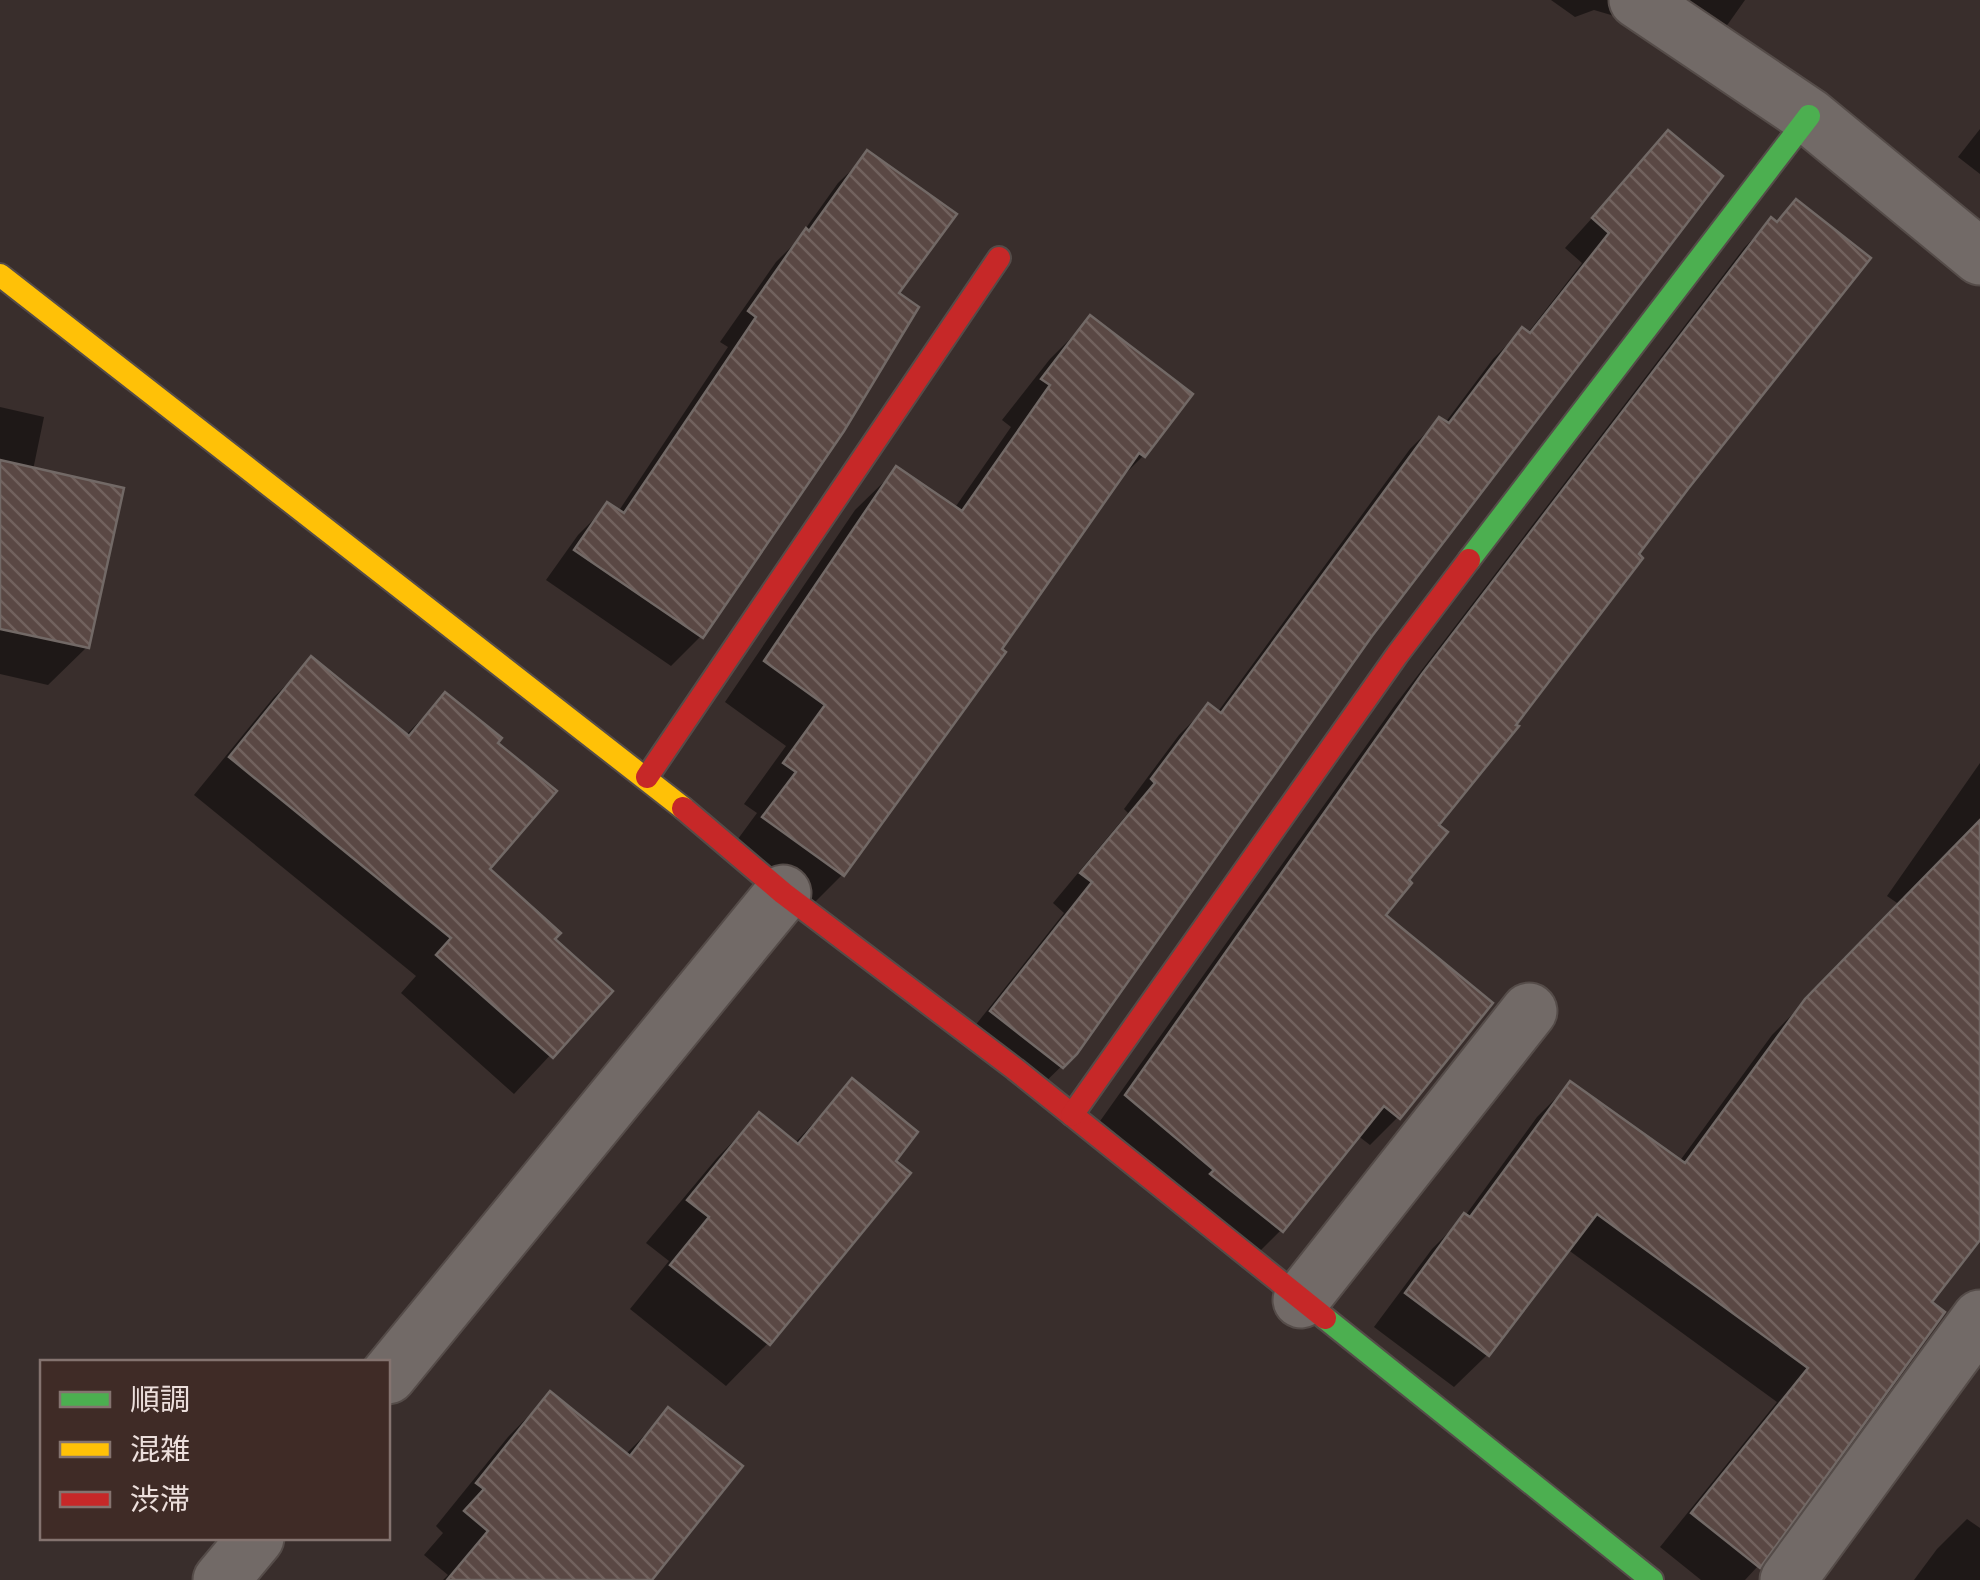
<svg xmlns="http://www.w3.org/2000/svg" width="1980" height="1580" font-family="Georgia,'Noto Sans JP',serif">
	<style>
		.shadow { fill: #0007 }
		.building { fill: url(#building-back-hatch); stroke: #726966; stroke-width: 2.5 }
		.lines { fill: none; stroke-linecap: round; stroke-linejoin: round }
		.street-casing { stroke: #554c49; stroke-width: 59 }
		.fast-casing { stroke: #554c49; stroke-width: 26 }
		.slow-casing { stroke: #554c49; stroke-width: 26 }
		.jam-casing { stroke: #554c49; stroke-width: 26 }
		.street { stroke: #726a67; stroke-width: 55 }
		.fast { stroke: #4caf50; stroke-width: 22 }
		.slow { stroke: #ffc107; stroke-width: 22 }
		.jam { stroke: #c62828; stroke-width: 22 }
	</style>
	<defs>
		<pattern id="building-back-hatch" width="6" height="6" patternUnits="userSpaceOnUse" patternTransform="scale(2.5)"><rect width="6" height="6" fill="#5a4844"/><path d="M-1 5l2 2M0 0l6 6M5-1l2 2" fill="none" stroke="#72625e"/></pattern>
	</defs>
	<rect width="100%" height="100%" fill="#392e2c"/>
	<!-- shadow -->
	<g class="shadow">
		<path d="M 1551,0 L 1745,0 L 1728,24 L 1686,66 L 1611,15 L 1594,10 L 1575,17 Z"/>
		<path d="M 1980,129 L 1980,174 L 1958,157 Z"/>
		<path d="M 1669,133 L 1370,635 L 1075,1053 L 1032,1095 L 963,1041 L 1064,913 L 1053,903 L 1128,813 L 1124,809 L 1179,735 L 1208,706 L 1217,713 L 1410,449 L 1439,420 L 1445,423 L 1493,359 L 1522,330 L 1527,334 L 1582,263 L 1565,248 Z"/>
		<path d="M 868,154 L 895,294 L 701,636 L 671,666 L 546,580 L 578,535 L 608,505 L 618,512 L 728,347 L 720,342 L 776,262 L 796,242 L 838,183 Z"/>
		<path d="M 1796,202 L 1686,488 L 1436,825 L 1383,916 L 1490,1003 L 1398,1117 L 1370,1145 L 1357,1135 L 1281,1230 L 1253,1258 L 1098,1124 L 1395,705 L 1744,248 L 1771,220 L 1775,223 Z"/>
		<path d="M 1090,319 L 1143,456 L 1115,484 L 998,650 L 1003,653 L 842,875 L 802,915 L 724,858 L 757,813 L 744,804 L 786,746 L 725,702 L 855,510 L 896,470 L 954,509 L 1011,427 L 1002,420 L 1050,359 Z"/>
		<path d="M 0,407 L 44,417 L 33,470 L 87,647 L 48,685 L 0,674 Z"/>
		<path d="M 311,660 L 405,736 L 445,695 L 487,870 L 551,940 L 609,992 L 514,1094 L 401,993 L 416,976 L 194,795 L 274,697 Z"/>
		<path d="M 1980,763 L 1980,1236 L 1928,1302 L 1758,1566 L 1745,1580 L 1701,1580 L 1660,1547 L 1777,1402 L 1567,1249 L 1487,1355 L 1454,1387 L 1374,1327 L 1432,1249 L 1465,1216 L 1537,1117 L 1570,1084 L 1679,1162 L 1772,1035 L 1900,905 L 1887,896 Z"/>
		<path d="M 852,1082 L 768,1343 L 726,1386 L 630,1309 L 669,1261 L 646,1243 L 717,1158 L 759,1115 L 794,1144 Z"/>
		<path d="M 550,1394 L 625,1455 L 669,1411 L 648,1580 L 443,1580 L 448,1575 L 424,1555 L 443,1533 L 436,1526 L 508,1437 Z"/>
		<path d="M 1967,1519 L 1980,1528 L 1980,1580 L 1914,1580 L 1937,1549 Z"/>
	</g>
	<!-- building -->
	<g class="building">
		<path d="M 1668,130 L 1723,176 L 1372,636 L 1077,1054 L 1063,1068 L 990,1011 L 1092,882 L 1080,873 L 1155,783 L 1151,779 L 1208,703 L 1221,713 L 1439,417 L 1449,423 L 1522,327 L 1530,333 L 1609,233 L 1592,218 Z"/>
		<path d="M 867,150 L 957,214 L 899,293 L 919,307 L 844,431 L 703,638 L 574,550 L 607,502 L 624,513 L 756,317 L 748,311 L 806,228 L 809,231 Z"/>
		<path d="M 1796,199 L 1871,258 L 1688,489 L 1639,554 L 1643,558 L 1516,725 L 1519,726 L 1439,825 L 1448,832 L 1409,880 L 1412,883 L 1386,915 L 1493,1003 L 1400,1119 L 1384,1106 L 1283,1232 L 1210,1174 L 1214,1170 L 1125,1095 L 1422,674 L 1771,217 L 1777,222 Z"/>
		<path d="M 1090,315 L 1193,394 L 1145,457 L 1139,453 L 1002,649 L 1006,652 L 844,876 L 762,817 L 796,772 L 783,763 L 825,705 L 764,661 L 896,466 L 962,511 L 1050,385 L 1041,379 Z"/>
		<path d="M 0,460 L 124,488 L 89,648 L 0,629 Z"/>
		<path d="M 311,656 L 409,736 L 445,692 L 502,738 L 498,743 L 557,791 L 490,869 L 561,933 L 555,939 L 613,991 L 553,1058 L 436,955 L 451,938 L 229,757 Z"/>
		<path d="M 1980,820 L 1980,1240 L 1932,1302 L 1945,1312 L 1760,1568 L 1691,1513 L 1808,1368 L 1597,1214 L 1489,1356 L 1405,1293 L 1464,1213 L 1470,1217 L 1570,1081 L 1685,1163 L 1805,999 Z"/>
		<path d="M 852,1078 L 918,1132 L 896,1161 L 911,1173 L 770,1345 L 670,1265 L 709,1217 L 687,1200 L 759,1112 L 798,1144 Z"/>
		<path d="M 550,1391 L 630,1456 L 668,1407 L 743,1466 L 652,1580 L 447,1580 L 488,1531 L 464,1511 L 484,1489 L 476,1483 Z"/>
	</g>
	<g class="lines">
		<defs>
			<g id="street">
				<path d="M 1637,0 L 1809,116 L 1980,257"/>
				<path d="M 1301,1300 L 1529,1011"/>
				<path d="M 388,1376 L 783,893"/>
				<path d="M 221,1580 L 256,1538"/>
				<path d="M 1788,1580 L 1980,1318"/>
			</g>
			<g id="fast">
				<path d="M 1469,560 L 1809,116"/>
				<path d="M 1325,1318 L 1652,1580"/>
			</g>
			<path id="slow" d="M 0,275 L 683,808"/>
			<g id="jam">
				<path d="M 647,777 L 999,258"/>
				<path d="M 683,808 L 783,893 L 1015,1069 L 1325,1318"/>
				<path d="M 1072,1115 L 1397,655 L 1469,560"/>
			</g>
		</defs>
		<!-- street casing -->
		<use href="#street" class="street-casing"/>
		<!-- fast casing -->
		<use href="#fast" class="fast-casing"/>
		<!-- slow casing -->
		<use href="#slow" class="slow-casing"/>
		<!-- jam casing -->
		<use href="#jam" class="jam-casing"/>
		<!-- street -->
		<use href="#street" class="street"/>
		<!-- fast -->
		<use href="#fast" class="fast"/>
		<!-- slow -->
		<use href="#slow" class="slow"/>
		<!-- jam -->
		<use href="#jam" class="jam"/>
	</g>
	<!-- legend -->
	<rect x="40" y="1360" width="350" height="180" fill="#3f2b26" stroke="#84736f" stroke-width="2.5"/>
	<rect x="60" y="1392" width="50" height="15" fill="#4caf50" stroke="#84736f" stroke-width="2.5"/>
	<text x="130" y="1410" font-size="30" fill="#ecdfdc">順調</text>
	<rect x="60" y="1442" width="50" height="15" fill="#ffc107" stroke="#84736f" stroke-width="2.5"/>
	<text x="130" y="1460" font-size="30" fill="#ecdfdc">混雑</text>
	<rect x="60" y="1492" width="50" height="15" fill="#c62828" stroke="#84736f" stroke-width="2.5"/>
	<text x="130" y="1510" font-size="30" fill="#ecdfdc">渋滞</text>
</svg>
